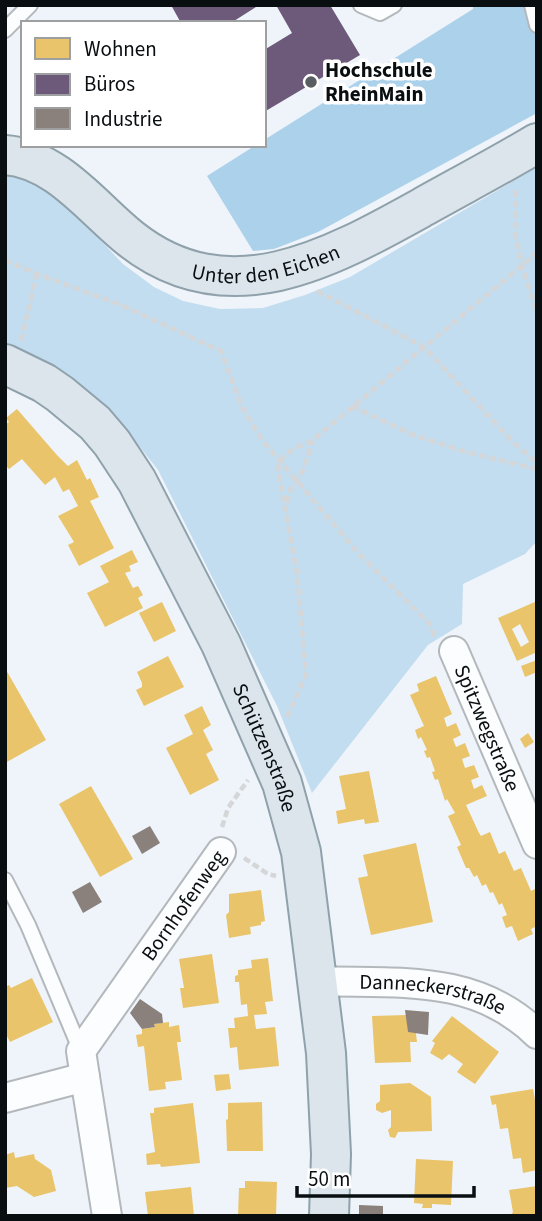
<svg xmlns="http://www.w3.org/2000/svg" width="542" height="1221" font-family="'Source Sans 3',sans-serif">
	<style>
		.green { fill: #c3ddf0 }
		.forest { fill: #acd1eb }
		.homes { fill: #e9c46a; fill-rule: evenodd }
		.offices { fill: #6d597a }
		.industry { fill: #8a817c }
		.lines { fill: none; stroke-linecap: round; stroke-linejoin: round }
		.lane-casing { stroke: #b3b8bc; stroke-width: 18 }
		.street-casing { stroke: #b3b8bc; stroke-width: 32 }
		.primary-casing { stroke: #8fa1ab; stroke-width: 42 }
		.path { stroke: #d4d6d8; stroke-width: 4.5; stroke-dasharray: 7 3.5; stroke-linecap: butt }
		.lane { stroke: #fcfdfe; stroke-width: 14 }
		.street { stroke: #fcfdfe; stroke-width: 28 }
		.primary { stroke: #dbe5eb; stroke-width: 38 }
		.poi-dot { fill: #595e62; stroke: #fff; stroke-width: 2.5 }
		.labels { text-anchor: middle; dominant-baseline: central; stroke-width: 7; stroke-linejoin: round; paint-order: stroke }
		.poi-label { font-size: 21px; font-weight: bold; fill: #090e11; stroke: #fff; text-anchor: start }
		.street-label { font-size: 21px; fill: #090e11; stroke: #fff }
	</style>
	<rect width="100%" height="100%" fill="#eef4f9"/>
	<!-- green -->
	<path class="green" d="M 537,167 L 537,541 L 525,554 L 463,584 L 462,624 L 428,645 L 312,793 L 277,706 L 158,470 L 112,412 L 84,387 L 41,360 L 5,346 L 5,171 L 36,180 L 75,213 L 123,264 L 154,287 L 183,301 L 220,309 L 263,308 L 305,295 L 350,277 Z"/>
	<!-- forest -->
	<path class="forest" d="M 473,5 L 537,5 L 537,113 L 318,232 L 274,249 L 253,251 L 207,176 L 256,145 L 264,145 L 264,140 L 473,9 Z"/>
	<!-- homes -->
	<g class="homes">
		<path d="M 17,409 L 56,454 L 68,466 L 77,460 L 87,480 L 90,478 L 99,497 L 90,501 L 114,548 L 79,566 L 68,545 L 74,542 L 58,516 L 78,506 L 69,489 L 63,492 L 55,477 L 45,485 L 22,459 L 9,469 L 5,465 L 5,425 L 9,422 L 6,418 Z"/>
		<path d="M 132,550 L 138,562 L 129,566 L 131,571 L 125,573 L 133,588 L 138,586 L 143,595 L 138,598 L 143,608 L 105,627 L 87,593 L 109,582 L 100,566 Z"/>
		<path d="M 537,601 L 537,652 L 517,661 L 498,618 ZM 520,624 L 529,642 L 521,647 L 512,629 Z"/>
		<path d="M 162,602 L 176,631 L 154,642 L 139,613 Z"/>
		<path d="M 168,656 L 184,687 L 144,706 L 136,690 L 142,687 L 142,683 L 137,672 Z"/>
		<path d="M 537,660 L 537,672 L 525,677 L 521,666 Z"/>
		<path d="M 5,668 L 46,740 L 5,763 Z"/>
		<path d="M 436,676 L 452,714 L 444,718 L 447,727 L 456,723 L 461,735 L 453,739 L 456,747 L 465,743 L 470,756 L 462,759 L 465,768 L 474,765 L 479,777 L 471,780 L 474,789 L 482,785 L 487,796 L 466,805 L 479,833 L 481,836 L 490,832 L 499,854 L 505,851 L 514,871 L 521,868 L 531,891 L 535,889 L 537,892 L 537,926 L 531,929 L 533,934 L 518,941 L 512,926 L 506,928 L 502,917 L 507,915 L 502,903 L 499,905 L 493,892 L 490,893 L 486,884 L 482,886 L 477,875 L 474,877 L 469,868 L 466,868 L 457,847 L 461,845 L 448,816 L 455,813 L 447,799 L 445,801 L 438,779 L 435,780 L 432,772 L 435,771 L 430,757 L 427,758 L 424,751 L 427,750 L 421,737 L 418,739 L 415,730 L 424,726 L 410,695 L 419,691 L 417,684 Z"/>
		<path d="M 202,706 L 211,725 L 203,730 L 213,750 L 206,754 L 219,780 L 190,795 L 166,748 L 193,734 L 184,715 Z"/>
		<path d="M 528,733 L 534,742 L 525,748 L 520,739 Z"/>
		<path d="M 369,771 L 379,822 L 365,824 L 364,819 L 338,824 L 336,811 L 346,809 L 339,776 Z"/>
		<path d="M 91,786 L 133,859 L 100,877 L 59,804 Z"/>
		<path d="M 416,843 L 433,922 L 371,935 L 358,878 L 368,876 L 363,855 Z"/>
		<path d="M 261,890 L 265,921 L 261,922 L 261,925 L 250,927 L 251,934 L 229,938 L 226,915 L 229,912 L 229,894 Z"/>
		<path d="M 212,954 L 219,1003 L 183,1008 L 180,988 L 184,988 L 179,959 Z"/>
		<path d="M 268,958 L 273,1001 L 265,1002 L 267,1014 L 254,1015 L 256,1029 L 275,1027 L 279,1066 L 239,1070 L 237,1047 L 230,1048 L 228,1028 L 235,1028 L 234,1018 L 248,1016 L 247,1004 L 241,1005 L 239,982 L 235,982 L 235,976 L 238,975 L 238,970 L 252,968 L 251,960 Z"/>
		<path d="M 32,978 L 53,1022 L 10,1042 L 5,1032 L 5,987 L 9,985 L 11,988 Z"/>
		<path d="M 407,1015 L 408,1032 L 416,1031 L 416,1034 L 417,1042 L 410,1042 L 411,1062 L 375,1063 L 372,1016 Z"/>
		<path d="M 452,1016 L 499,1052 L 475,1084 L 457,1072 L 463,1064 L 449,1054 L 442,1060 L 430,1053 L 435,1043 L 432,1041 Z"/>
		<path d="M 169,1022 L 169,1027 L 179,1025 L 181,1042 L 177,1042 L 182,1080 L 165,1082 L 166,1089 L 149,1091 L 144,1046 L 138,1047 L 136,1035 L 142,1034 L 142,1029 L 155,1027 L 154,1024 Z"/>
		<path d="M 229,1074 L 231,1089 L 216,1091 L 214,1075 Z"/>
		<path d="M 410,1083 L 431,1097 L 432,1131 L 398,1132 L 395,1138 L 390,1137 L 388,1130 L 391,1127 L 391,1110 L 382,1113 L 376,1110 L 376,1104 L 380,1101 L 380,1085 Z"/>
		<path d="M 533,1089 L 537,1111 L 537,1170 L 523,1173 L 521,1158 L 513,1159 L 508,1128 L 500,1129 L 496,1104 L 492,1105 L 490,1096 Z"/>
		<path d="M 262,1102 L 263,1151 L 227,1151 L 226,1120 L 228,1119 L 228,1103 Z"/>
		<path d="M 193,1103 L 200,1163 L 161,1167 L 160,1164 L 147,1165 L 146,1154 L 155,1152 L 150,1113 L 154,1113 L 154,1108 Z"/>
		<path d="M 14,1152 L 15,1158 L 34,1154 L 35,1159 L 51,1170 L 56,1191 L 34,1197 L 17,1186 L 5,1188 L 5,1155 Z"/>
		<path d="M 416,1159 L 453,1161 L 451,1205 L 432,1204 L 432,1208 L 422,1208 L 423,1204 L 414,1203 Z"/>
		<path d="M 245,1181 L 277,1182 L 276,1216 L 238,1216 L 239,1188 L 245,1188 Z"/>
		<path d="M 537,1186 L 537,1216 L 510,1216 L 513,1212 L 509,1190 Z"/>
		<path d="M 191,1187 L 194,1216 L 148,1216 L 145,1192 Z"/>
	</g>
	<!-- offices -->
	<g class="offices">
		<path d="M 171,5 L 259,5 L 234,21 L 235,23 L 181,23 Z"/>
		<path d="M 276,5 L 330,5 L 360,55 L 264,112 L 264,50 L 292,33 Z"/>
	</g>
	<!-- industry -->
	<g class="industry">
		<path d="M 150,826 L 160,843 L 142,854 L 132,836 Z"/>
		<path d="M 90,882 L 102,902 L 83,913 L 72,892 Z"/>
		<path d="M 140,999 L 162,1014 L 163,1023 L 154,1024 L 155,1027 L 142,1029 L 130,1013 Z"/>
		<path d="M 405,1010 L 429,1012 L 428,1035 L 408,1032 Z"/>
		<path d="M 359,1205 L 383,1206 L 383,1216 L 359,1216 Z"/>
	</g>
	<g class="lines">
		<defs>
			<g id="lane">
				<path d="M 361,5 L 380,13 L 394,5"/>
				<path d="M 532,5 L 537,25"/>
				<path d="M 5,30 L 30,5"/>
				<path d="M 5,880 L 28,925 L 81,1051"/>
			</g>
			<g id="street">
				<path id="s1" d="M 454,651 L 537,844"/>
				<path id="s2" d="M 317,981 C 397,984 475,973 537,1034"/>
				<path d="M 85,1077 L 107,1216"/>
				<path id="s3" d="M 5,1098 L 85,1077 L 81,1051 L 221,852"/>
			</g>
			<g id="primary">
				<path id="s4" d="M 5,155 C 58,159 92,208 131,239 C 228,315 329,259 421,208 C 460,186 499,166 537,143"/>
				<path id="s5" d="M 5,364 L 44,383 L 60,394 L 95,423 L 112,443 L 137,481 L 221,644 L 282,783 L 301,852 L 326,1053 L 331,1154 L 329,1216"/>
			</g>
		</defs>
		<!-- lane casing -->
		<use href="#lane" class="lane-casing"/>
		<!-- street casing -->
		<use href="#street" class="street-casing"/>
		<!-- primary casing -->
		<use href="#primary" class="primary-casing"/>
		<!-- path -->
		<g class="path">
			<path d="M 516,190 L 515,234 L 522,266 L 537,312"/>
			<path d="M 5,260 L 37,274 L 119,304 L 221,351 L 242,407 L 262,440 L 359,554 L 429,623 L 435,638"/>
			<path d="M 317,291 L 424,347 L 514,443 L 537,463"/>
			<path d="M 21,341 L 37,274"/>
			<path d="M 352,406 L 411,434 L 466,452 L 537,469"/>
			<path d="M 287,503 L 290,491 L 303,470 L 313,441"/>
			<path d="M 287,717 L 306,675 L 297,573 L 278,471 C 279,452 297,448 313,440 L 537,253"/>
			<path d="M 222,827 L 228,808 L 248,780"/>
			<path d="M 244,858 L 268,874 L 276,876"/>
		</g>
		<!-- lane -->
		<use href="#lane" class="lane"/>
		<!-- street -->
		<use href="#street" class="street"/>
		<!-- primary -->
		<use href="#primary" class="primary"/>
	</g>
	<!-- markers -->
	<circle class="poi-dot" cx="311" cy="82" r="7"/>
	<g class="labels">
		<!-- poi labels -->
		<g class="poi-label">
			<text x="325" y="70">Hochschule<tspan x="325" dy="24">RheinMain</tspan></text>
		</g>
		<!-- street labels -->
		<g class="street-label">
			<text stroke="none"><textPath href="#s4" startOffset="299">Unter den Eichen</textPath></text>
			<text stroke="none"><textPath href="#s1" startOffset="84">Spitzwegstraße</textPath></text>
			<text stroke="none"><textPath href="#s5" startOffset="476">Schützenstraße</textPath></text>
			<text stroke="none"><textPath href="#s3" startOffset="287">Bornhofenweg</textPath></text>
			<text stroke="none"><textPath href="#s2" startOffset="117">Danneckerstraße</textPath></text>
		</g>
	</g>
	<!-- border -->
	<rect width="542" height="1221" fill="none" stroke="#090e11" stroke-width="14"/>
	<!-- legend -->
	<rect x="21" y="21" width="245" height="126" fill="#ffffff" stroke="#9d9fa0" stroke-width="2"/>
	<rect x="35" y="38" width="35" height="21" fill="#e9c46a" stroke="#9d9fa0" stroke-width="2"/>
	<text x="84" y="56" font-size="21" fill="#090e11">Wohnen</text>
	<rect x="35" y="74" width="35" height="21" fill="#6d597a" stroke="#9d9fa0" stroke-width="2"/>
	<text x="84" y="91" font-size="21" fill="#090e11">Büros</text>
	<rect x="35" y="108" width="35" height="21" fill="#8a817c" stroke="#9d9fa0" stroke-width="2"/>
	<text x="84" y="126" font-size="21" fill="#090e11">Industrie</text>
	<!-- scale -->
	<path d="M297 1186v10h177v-10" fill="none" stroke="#090e11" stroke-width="3.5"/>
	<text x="308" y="1186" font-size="21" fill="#090e11" stroke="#ffffff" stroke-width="5" paint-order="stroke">50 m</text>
</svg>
